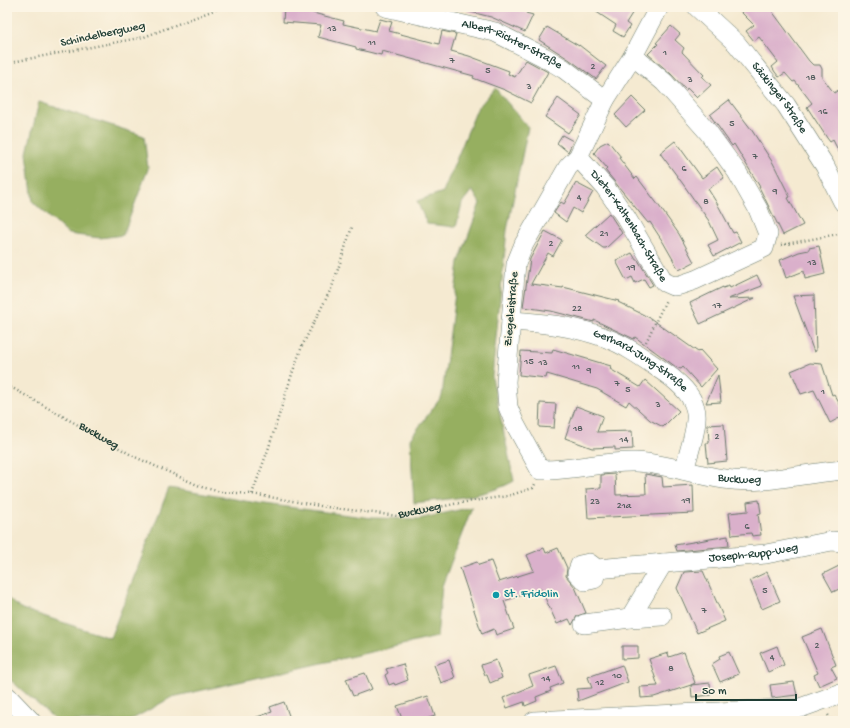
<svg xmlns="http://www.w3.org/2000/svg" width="850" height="728" font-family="'Gochi Hand',sans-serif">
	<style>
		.forest { fill: #96af61; stroke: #5a764a }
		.building { fill: #dab0cb }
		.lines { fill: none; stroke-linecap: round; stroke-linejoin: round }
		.minor-casing { stroke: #6a7a6b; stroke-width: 20 }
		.path { stroke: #6a7a6b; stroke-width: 2.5; stroke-dasharray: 1 3; stroke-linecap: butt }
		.minor { stroke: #fff; stroke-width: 19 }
		.culture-dot { fill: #0f9aa8; stroke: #fcf5e5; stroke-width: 1.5 }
		.labels { text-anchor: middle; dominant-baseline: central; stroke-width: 3.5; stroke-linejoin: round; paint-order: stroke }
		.number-label { font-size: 10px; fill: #4e5a5a }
		.street-label { font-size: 12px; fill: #1f3d34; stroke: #fcf5e5 }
		.culture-label { font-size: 12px; fill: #0d838f; stroke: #fcf5e5; text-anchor: start }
	</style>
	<rect width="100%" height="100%" fill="#fcf5e5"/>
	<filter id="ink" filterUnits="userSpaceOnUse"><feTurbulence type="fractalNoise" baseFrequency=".025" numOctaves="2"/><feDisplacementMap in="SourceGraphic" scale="8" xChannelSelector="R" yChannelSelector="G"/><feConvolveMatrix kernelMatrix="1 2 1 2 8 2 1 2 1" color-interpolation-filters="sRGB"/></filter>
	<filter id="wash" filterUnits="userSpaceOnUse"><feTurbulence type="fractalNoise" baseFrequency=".012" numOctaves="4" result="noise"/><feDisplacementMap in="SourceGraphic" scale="16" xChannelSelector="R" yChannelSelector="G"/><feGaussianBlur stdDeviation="0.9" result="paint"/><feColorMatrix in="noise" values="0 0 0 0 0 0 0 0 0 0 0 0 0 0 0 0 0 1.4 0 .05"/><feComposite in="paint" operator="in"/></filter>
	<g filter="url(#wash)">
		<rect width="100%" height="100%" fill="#f5ead1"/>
		<!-- forest -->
		<g class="forest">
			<path d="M 495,88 L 528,127 L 507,230 L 492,377 L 514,481 C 486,497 446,499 414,503 L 410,439 L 442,396 L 459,262 L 480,203 L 472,190 L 462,203 L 456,227 L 427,224 L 417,201 L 443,192 L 477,109 Z"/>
			<path d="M 39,102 L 144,136 L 148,169 L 123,235 L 100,238 L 68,234 L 33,202 L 27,153 Z"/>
			<path d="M 169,488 L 257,503 L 371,518 L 419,519 L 472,507 L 442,586 L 437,637 L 172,697 L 129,721 L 57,721 L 7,677 L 7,598 L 22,609 L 110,638 Z"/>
		</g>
		<g id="blocks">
			<!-- building -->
			<g class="building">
				<path d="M 284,7 L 317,7 L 313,13 L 344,21 L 343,24 L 376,31 L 380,19 L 392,22 L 389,31 L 439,44 L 442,31 L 456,34 L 451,51 L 469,56 L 509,71 L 508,74 L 515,77 L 526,60 L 548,72 L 531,103 L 505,90 L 473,78 L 474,76 L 382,51 L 381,55 L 356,49 L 356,47 L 318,37 L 321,25 L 283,22 Z"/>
				<path d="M 467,7 L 528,7 L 526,13 L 533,15 L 525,32 L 491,17 L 467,11 Z"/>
				<path d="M 589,7 L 636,7 L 626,23 L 630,26 L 623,37 L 613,31 L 616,25 Z"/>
				<path d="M 736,7 L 769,7 L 809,61 L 813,65 L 820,65 L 822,69 L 822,77 L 834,93 L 843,87 L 843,160 L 833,140 L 830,142 L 827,138 L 807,107 L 812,103 L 795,81 L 793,82 L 785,73 L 779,77 L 775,72 L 772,67 L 778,62 L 759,37 L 754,41 L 746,31 L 754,25 Z"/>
				<path d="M 671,26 L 680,34 L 675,40 L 684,48 L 682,52 L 704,75 L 702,77 L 711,85 L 697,98 L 687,88 L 686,90 L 671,74 L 648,54 L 658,44 L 656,43 Z"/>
				<path d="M 547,27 L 579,46 L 579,45 L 606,66 L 596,79 L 570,60 L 539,40 Z"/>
				<path d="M 632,97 L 645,110 L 626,127 L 615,115 Z"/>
				<path d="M 558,98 L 581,115 L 568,133 L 545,117 Z"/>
				<path d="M 729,100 L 751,129 L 773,163 L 790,197 L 788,198 L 803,225 L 783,235 L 759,187 L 760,187 L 734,144 L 732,146 L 710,115 Z"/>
				<path d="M 562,135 L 573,141 L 568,152 L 557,143 Z"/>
				<path d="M 608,141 L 621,157 L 619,158 L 635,179 L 637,177 L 659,206 L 679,234 L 694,262 L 679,270 L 663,242 L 650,222 L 648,223 L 605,170 L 607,168 L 594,153 L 600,145 Z"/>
				<path d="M 675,141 L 702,178 L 717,167 L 724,178 L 708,189 L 718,205 L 733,233 L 736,232 L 741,242 L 714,256 L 708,245 L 718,240 L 709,221 L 683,184 L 660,153 Z"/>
				<path d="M 576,183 L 593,192 L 581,213 L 573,208 L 566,222 L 554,213 L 561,202 L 564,204 Z"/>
				<path d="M 609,213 L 622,233 L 606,248 L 603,248 L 585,235 Z"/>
				<path d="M 545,231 L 562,240 L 553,256 L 548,253 L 531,284 L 563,288 L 563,287 L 619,301 L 618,302 L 650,318 L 698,352 L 700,350 L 717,369 L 701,387 L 683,367 L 681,369 L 676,367 L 635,337 L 634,339 L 594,320 L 594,322 L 551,311 L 523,307 L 530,259 Z"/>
				<path d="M 819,246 L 825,274 L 805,279 L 804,271 L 786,278 L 780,260 L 799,252 L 809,250 L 809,248 Z"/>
				<path d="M 632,253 L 636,260 L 638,260 L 653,285 L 649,287 L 644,279 L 635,283 L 632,277 L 626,280 L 616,261 Z"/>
				<path d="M 757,275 L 762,286 L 728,299 L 755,298 L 700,324 L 690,303 L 723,287 L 723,288 L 729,286 L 730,288 Z"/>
				<path d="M 814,295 L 816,351 L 814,352 L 793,296 Z"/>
				<path d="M 553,349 L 611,366 L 610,369 L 640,387 L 645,380 L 679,411 L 663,427 L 650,420 L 629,401 L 626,406 L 597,389 L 547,374 L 546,378 L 519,375 L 521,351 L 552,353 Z"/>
				<path d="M 810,363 L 822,364 L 832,395 L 834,394 L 843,410 L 843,416 L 830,423 L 814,390 L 801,394 L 791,371 Z"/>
				<path d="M 718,375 L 721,402 L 706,403 Z"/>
				<path d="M 540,403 L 556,404 L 554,428 L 539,427 Z"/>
				<path d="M 576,406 L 603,416 L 597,432 L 632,431 L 633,449 L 615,450 L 615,447 L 592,448 L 565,438 Z"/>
				<path d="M 724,424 L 727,461 L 708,463 L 706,443 L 709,443 L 708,425 Z"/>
				<path d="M 615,474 L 616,495 L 646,494 L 645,474 L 662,477 L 663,487 L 693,485 L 694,513 L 588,518 L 586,489 L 601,488 L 601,475 Z"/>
				<path d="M 759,500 L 761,513 L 758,514 L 761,535 L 752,536 L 751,533 L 732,535 L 729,513 L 748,511 L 747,502 Z"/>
				<path d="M 728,536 L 729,546 L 677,551 L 675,545 Z"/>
				<path d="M 544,548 L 546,553 L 558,548 L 567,568 L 566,576 L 575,587 L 586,613 L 577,616 L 572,625 L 569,619 L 557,624 L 541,589 L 504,601 L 514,629 L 496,635 L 494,629 L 482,634 L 460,568 L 477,562 L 479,565 L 491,561 L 499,582 L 534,571 L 527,555 Z"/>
				<path d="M 843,564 L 843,587 L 833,592 L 823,574 Z"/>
				<path d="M 703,571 L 725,621 L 697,633 L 677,588 L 684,572 Z"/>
				<path d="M 767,572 L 780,601 L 762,609 L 750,580 Z"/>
				<path d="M 822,629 L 836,665 L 831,667 L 837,678 L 819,686 L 814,675 L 818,673 L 802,637 Z"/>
				<path d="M 622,646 L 638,646 L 638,658 L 622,659 Z"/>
				<path d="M 777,646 L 784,665 L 768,672 L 760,653 Z"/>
				<path d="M 684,652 L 695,683 L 691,685 L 710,683 L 711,695 L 692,697 L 691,685 L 654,697 L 641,698 L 640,687 L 658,686 L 649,659 L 668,653 L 669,657 Z"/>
				<path d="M 729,652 L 739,674 L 720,682 L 712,664 L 720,659 L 719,656 Z"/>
				<path d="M 449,660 L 455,678 L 441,683 L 434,665 Z"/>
				<path d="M 496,660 L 502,678 L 490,683 L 487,675 L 485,675 L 481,665 Z"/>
				<path d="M 403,664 L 408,680 L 395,685 L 394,683 L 389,685 L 385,675 L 388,673 L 386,669 Z"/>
				<path d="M 622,665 L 628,682 L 578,701 L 577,689 L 592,688 L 588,677 Z"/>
				<path d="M 556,666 L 563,683 L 550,688 L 551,691 L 536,697 L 537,701 L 525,706 L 524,702 L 507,708 L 503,698 L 533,686 L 529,675 Z"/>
				<path d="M 365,673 L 372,689 L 353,696 L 346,679 Z"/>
				<path d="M 794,682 L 797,695 L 772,698 L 770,685 Z"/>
				<path d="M 428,696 L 435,716 L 420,721 L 403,721 L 397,706 Z"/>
				<path d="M 284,702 L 291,721 L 252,721 L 251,719 L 272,712 L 270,707 Z"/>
			</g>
		</g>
	</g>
	<g filter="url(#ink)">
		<use href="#blocks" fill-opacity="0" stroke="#6a7a6b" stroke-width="1"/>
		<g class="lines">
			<defs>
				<g id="minor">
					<path id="s2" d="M 385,7 L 495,32 L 544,57 L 564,69 L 605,100"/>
					<path id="s3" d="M 659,7 L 633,56 L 605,100 L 578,157 L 568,167 L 524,244 L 516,264 L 511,321 L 506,382 L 508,407 L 515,424 L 540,470 C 573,471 602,461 635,462 C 665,463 694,475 724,479 C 764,485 804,473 843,470"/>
					<path id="s4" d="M 697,7 L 736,43 L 786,105 L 825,166 L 843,202"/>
					<path id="s5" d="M 578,157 L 605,187 L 627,219 L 664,282 L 673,286 L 680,285 L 695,280 L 764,248 L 768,234 L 758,209 L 737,172 L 708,132 L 664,82 L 633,56"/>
					<path id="s6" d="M 511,321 C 543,323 575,326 606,338 C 625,345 642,357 658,368 C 672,377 691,391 695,408 C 700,422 688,455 684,470"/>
					<path id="s7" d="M 597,569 L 594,579 L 585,581 L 577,573 L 580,565 L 589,563 L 597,569 L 766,554 L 832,541 L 843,542"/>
					<path d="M 630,618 L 662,616"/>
					<path d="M 584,624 L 630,618 L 663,563"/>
					<path d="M 7,696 L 31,721"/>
					<path d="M 534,721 L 800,708 L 839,694 L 843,695"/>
				</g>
			</defs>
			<!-- minor casing -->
			<use href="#minor" class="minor-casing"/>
			<!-- path -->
			<g class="path">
				<path d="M 7,63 L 144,37 L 222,7"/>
				<path d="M 781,245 L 843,233"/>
				<path d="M 646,342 L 666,300"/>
				<path id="s1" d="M 7,385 L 135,457 L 202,487 L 221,492 L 252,494 L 326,507 L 398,516 L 459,503 L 508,496 L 533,488 L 535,484"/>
				<path d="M 252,494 L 268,450 L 293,371 L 302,346 L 332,287 L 352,227"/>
				<path d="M 828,715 L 832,721"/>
			</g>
			<!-- minor -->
			<use href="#minor" class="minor"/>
		</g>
	</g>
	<!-- markers -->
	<circle class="culture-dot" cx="496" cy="595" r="4"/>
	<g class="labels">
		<!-- number labels -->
		<g class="number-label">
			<text x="332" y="29">13</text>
			<text x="372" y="43">11</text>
			<text x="665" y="53">1</text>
			<text x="452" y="61">7</text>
			<text x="593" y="67">2</text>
			<text x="488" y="71">5</text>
			<text x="811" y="78">18</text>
			<text x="690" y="80">3</text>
			<text x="529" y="87">3</text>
			<text x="823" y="112">16</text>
			<text x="732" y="124">5</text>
			<text x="755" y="157">7</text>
			<text x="684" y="169">6</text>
			<text x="775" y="192">9</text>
			<text x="579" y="198">4</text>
			<text x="706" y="202">8</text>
			<text x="604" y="234">21</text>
			<text x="551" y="244">2</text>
			<text x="812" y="263">13</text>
			<text x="631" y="268">19</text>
			<text x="717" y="306">17</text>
			<text x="577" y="309">22</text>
			<text x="529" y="362">15</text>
			<text x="543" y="363">13</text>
			<text x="576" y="367">11</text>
			<text x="589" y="371">9</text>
			<text x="617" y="384">7</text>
			<text x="628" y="390">5</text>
			<text x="823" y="392">1</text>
			<text x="658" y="405">3</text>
			<text x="578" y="429">18</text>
			<text x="717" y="437">2</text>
			<text x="624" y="440">14</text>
			<text x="686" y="501">19</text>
			<text x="595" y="502">23</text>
			<text x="624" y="506">21a</text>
			<text x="747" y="527">6</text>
			<text x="765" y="591">5</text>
			<text x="704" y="611">7</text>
			<text x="817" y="646">2</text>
			<text x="772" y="658">4</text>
			<text x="671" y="669">8</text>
			<text x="617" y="676">10</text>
			<text x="546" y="679">14</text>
			<text x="600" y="683">12</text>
		</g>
		<!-- street labels -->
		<g class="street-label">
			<text transform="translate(103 35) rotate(-12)">Schindelbergweg</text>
			<text stroke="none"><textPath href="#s2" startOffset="133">Albert-Richter-Straße</textPath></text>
			<text stroke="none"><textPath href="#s4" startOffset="123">Säckinger Straße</textPath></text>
			<text stroke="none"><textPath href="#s5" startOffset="86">Dieter-Kaltenbach-Straße</textPath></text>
			<text transform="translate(512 309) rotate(-85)">Ziegeleistraße</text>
			<text stroke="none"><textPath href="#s6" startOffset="138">Gerhard-Jung-Straße</textPath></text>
			<text stroke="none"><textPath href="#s1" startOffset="105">Buckweg</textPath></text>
			<text stroke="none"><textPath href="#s3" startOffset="711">Buckweg</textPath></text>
			<text stroke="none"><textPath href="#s1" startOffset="441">Buckweg</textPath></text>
			<text stroke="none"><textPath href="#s7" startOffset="216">Joseph-Rupp-Weg</textPath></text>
		</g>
		<!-- culture labels -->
		<g class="culture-label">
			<text x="504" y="595">St. Fridolin</text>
		</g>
	</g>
	<!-- margin -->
	<rect width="850" height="728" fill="none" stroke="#fcf5e5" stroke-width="24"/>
	<!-- scale -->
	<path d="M696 694v6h100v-6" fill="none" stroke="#1f3d34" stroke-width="2"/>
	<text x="702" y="694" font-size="12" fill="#1f3d34" stroke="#fcf5e5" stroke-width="3" paint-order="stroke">50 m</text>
</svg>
